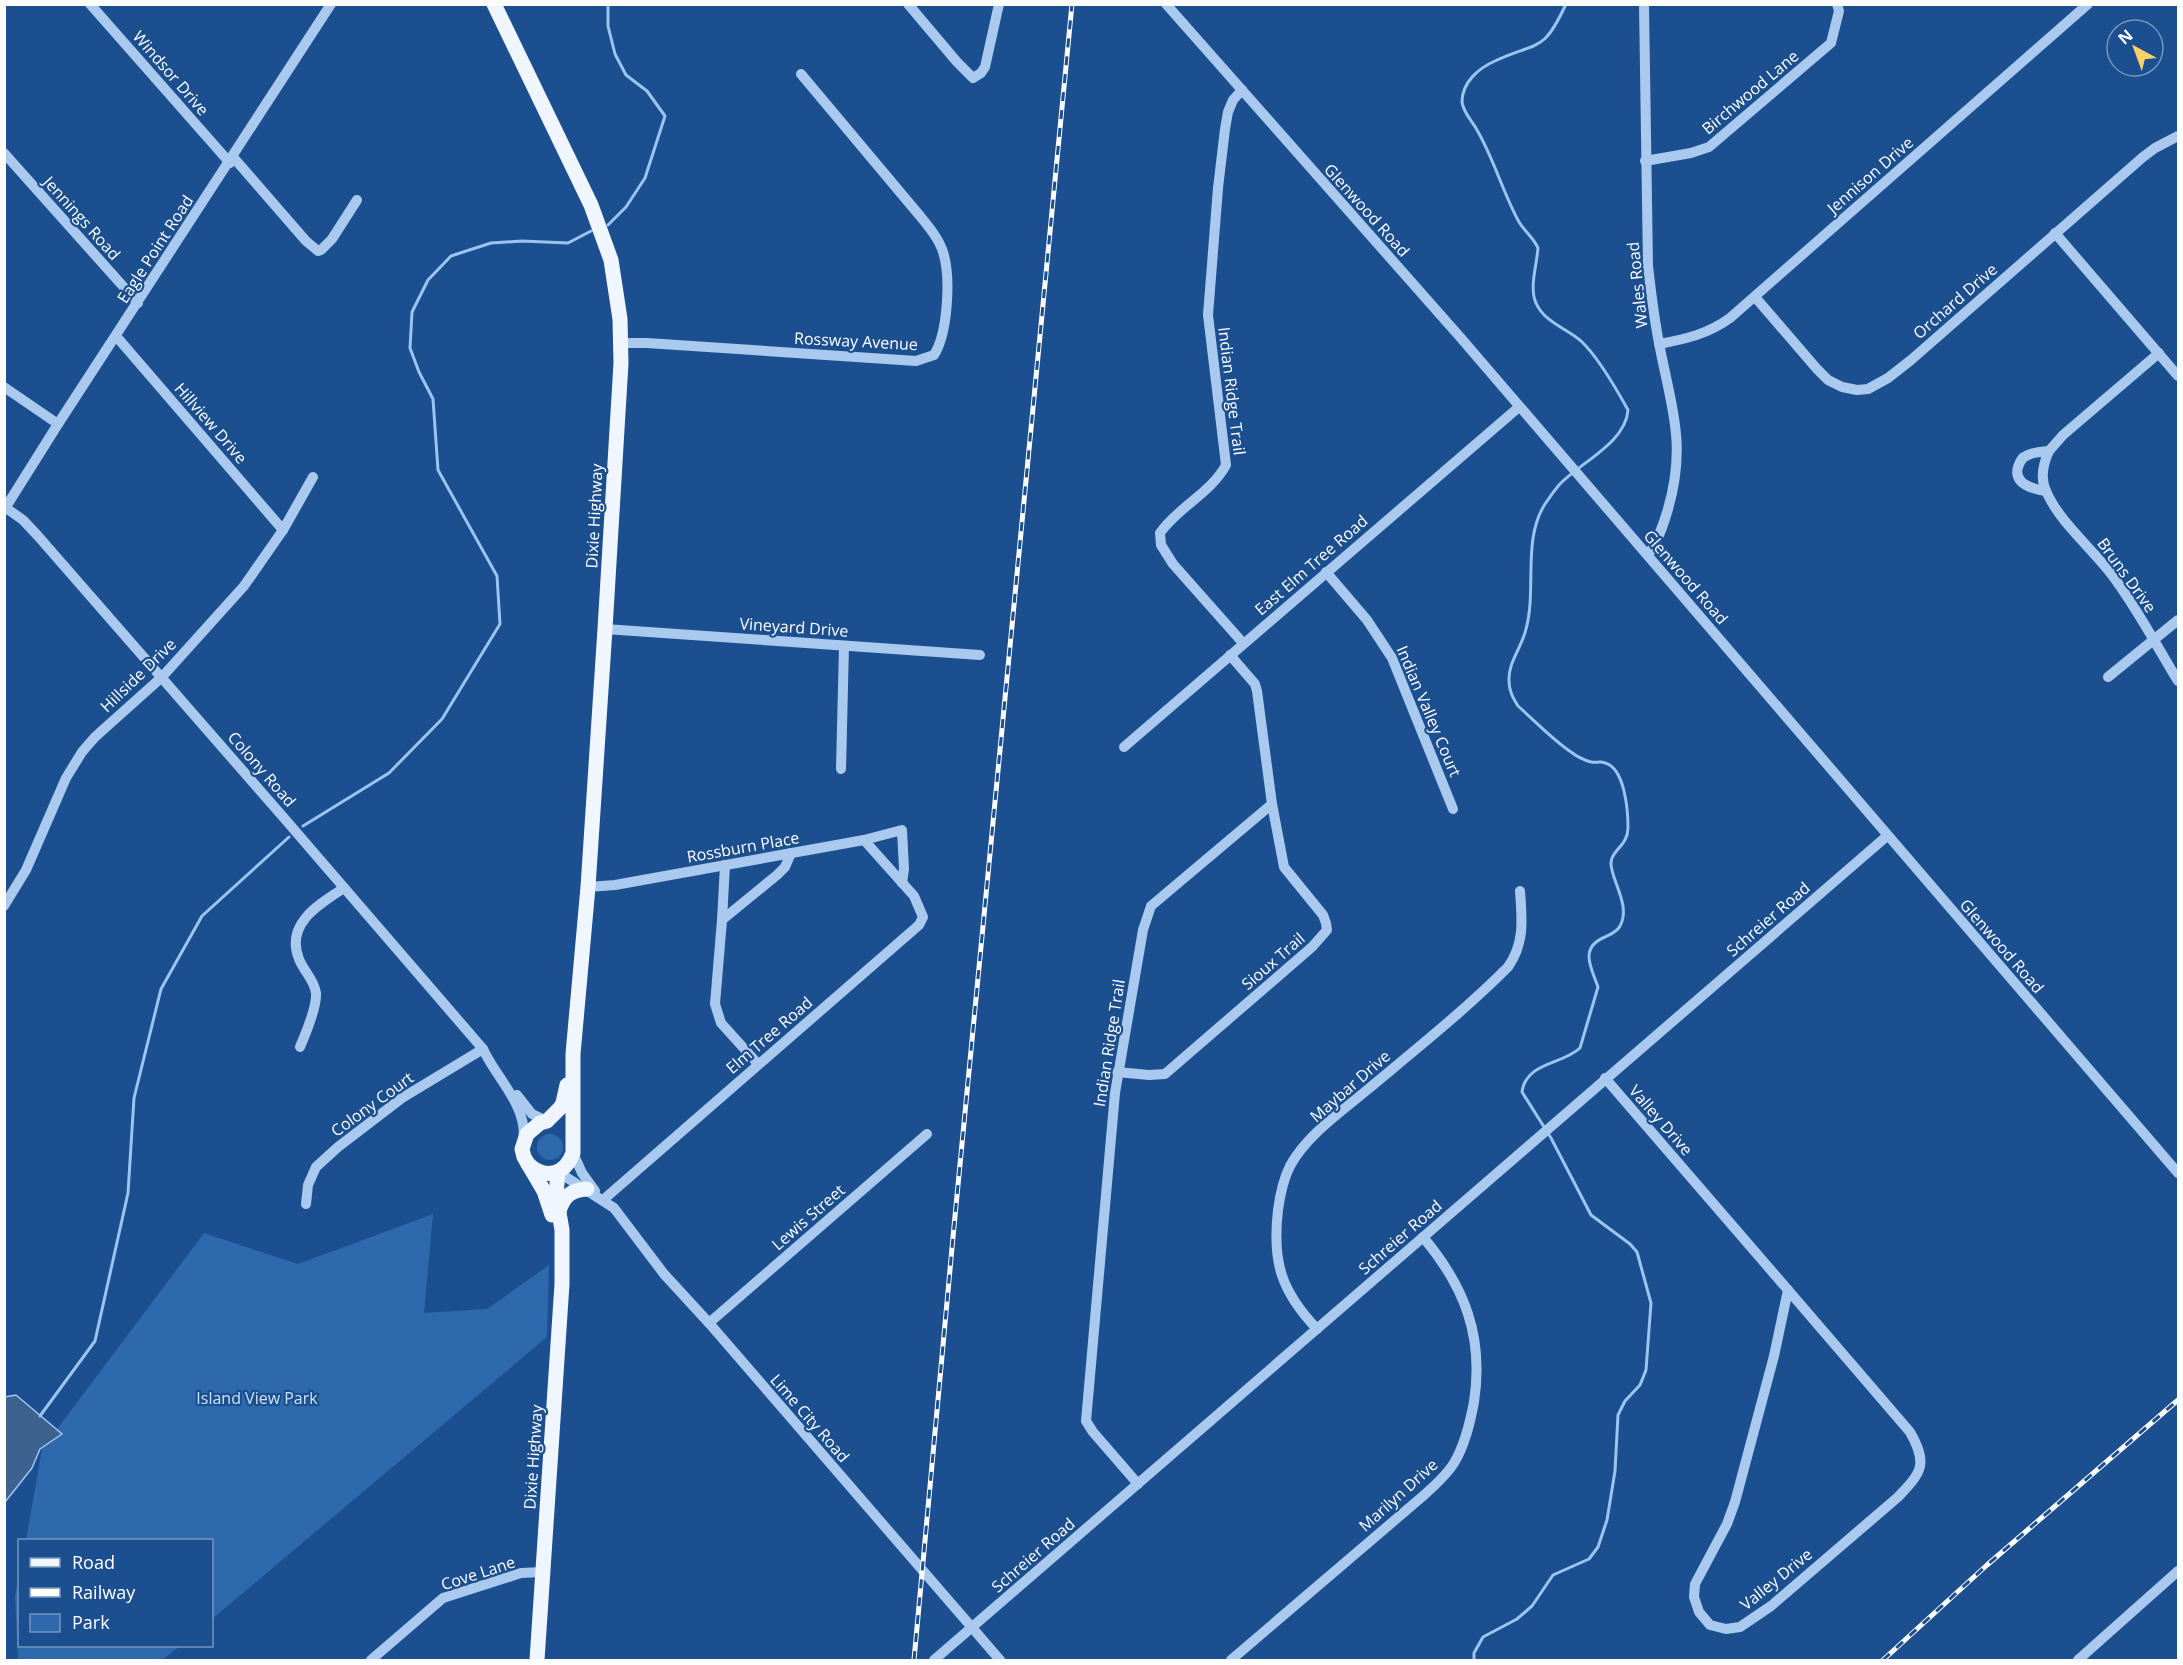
<svg xmlns="http://www.w3.org/2000/svg" width="2183" height="1665" font-family="'Open Sans',sans-serif">
	<style>
		.green { fill: #2e69ad }
		.water { fill: #3c6290; stroke: #9cc4f0; stroke-width: 1.5 }
		.lines { fill: none; stroke-linecap: round; stroke-linejoin: round }
		.stream { stroke: #9cc4f0; stroke-width: 3 }
		.minor { stroke: #a9c9ee; stroke-width: 10 }
		.major { stroke: #f0f6ff; stroke-width: 15 }
		.rail-casing { stroke: #fff; stroke-width: 5 }
		.rail { stroke: #1b4f8f; stroke-width: 3; stroke-dasharray: 9; stroke-linecap: butt }
		.labels { text-anchor: middle; dominant-baseline: central; stroke-width: 4.5; stroke-linejoin: round; paint-order: stroke }
		.street-label { font-size: 16px; fill: #fff; stroke: #1b4f8f }
		.park-label { font-size: 16px; fill: #cfe3fa; stroke: #1b4f8f }
	</style>
	<rect width="100%" height="100%" fill="#1b4f8f"/>
	<!-- green -->
	<g class="green">
		<circle cx="550" cy="1147" r="13"/>
		<path d="M 433,1214 L 424,1313 L 487,1309 L 549,1265 L 547,1337 L 212,1619 L 212,1540 L 26,1540 L 42,1449 L 204,1233 L 298,1264 Z"/>
		<path d="M 19,1574 L 20,1646 L 180,1646 L 162,1660 L 18,1660 L 15,1596 Z"/>
	</g>
	<!-- water -->
	<path class="water" d="M 16,1395 L 62,1434 L 40,1449 L 32,1468 L 5,1502 L 5,1397 Z"/>
	<g class="lines">
		<!-- stream -->
		<g class="stream">
			<path d="M 608,4 L 608,26 L 615,54 L 626,75 L 647,91 L 665,116 L 645,178 L 626,207 L 608,225"/>
			<path d="M 303,826 L 389,773 L 442,719 L 500,624 L 497,576 L 438,470 L 433,399 L 419,372 L 410,348 L 412,312 L 428,280 L 451,256 L 491,243 L 522,241 L 568,243 L 591,231"/>
			<path d="M 40,1416 L 95,1341 L 128,1193 L 134,1098 L 161,989 L 202,916 L 289,837"/>
			<path d="M 1474,1660 L 1474,1653 L 1483,1637 L 1517,1619 L 1532,1606 L 1553,1575 L 1589,1559 L 1598,1547 L 1607,1520 L 1615,1471 L 1618,1415 L 1625,1401 L 1640,1385 L 1646,1370 L 1651,1303 L 1637,1252 L 1630,1244 L 1591,1215 L 1551,1138 L 1522,1092 C 1526,1062 1562,1065 1580,1048 L 1598,987 C 1592,969 1578,948 1605,937 C 1611,934 1617,932 1620,926 C 1631,906 1612,882 1611,864 C 1610,851 1628,846 1628,828 C 1628,811 1625,768 1605,763 C 1601,761 1596,763 1591,762 C 1584,760 1576,756 1571,752 C 1552,739 1535,721 1518,706 C 1513,698 1509,691 1509,681 C 1508,662 1522,647 1526,629 C 1537,589 1522,540 1545,504 C 1549,498 1554,491 1559,485 C 1579,463 1626,443 1628,410 C 1617,390 1597,356 1581,341 C 1566,328 1544,322 1536,303 C 1529,288 1537,264 1538,248 C 1534,238 1525,232 1519,222 C 1503,193 1494,159 1477,130 C 1472,121 1463,112 1462,102 C 1462,82 1479,68 1495,61 C 1538,41 1543,54 1566,4"/>
		</g>
		<!-- minor -->
		<g class="minor">
			<path d="M 90,4 L 230,163"/>
			<path d="M 908,4 L 957,62 L 973,78 L 981,73 L 985,67 L 999,4"/>
			<path d="M 1166,4 L 1460,337 L 2178,1173"/>
			<path d="M 1644,4 L 1648,266 C 1651,292 1654,318 1659,343 C 1671,407 1687,443 1668,509 C 1663,526 1658,541 1648,555"/>
			<path d="M 1242,90 L 1233,100 L 1228,112 L 1225,129 L 1218,188 L 1208,315 L 1226,465 C 1211,493 1178,507 1160,533 L 1161,545 L 1173,564 L 1243,643"/>
			<path d="M 4,153 L 138,303"/>
			<path d="M 233,157 L 306,241 L 318,251 L 321,250 L 332,239 L 357,200"/>
			<path d="M 1645,161 L 1691,153 L 1709,147 L 1831,43 L 1839,11 L 1837,4"/>
			<path d="M 2055,233 L 2178,376"/>
			<path d="M 1755,297 L 1817,369 L 1828,380 L 1842,387 L 1857,390 L 1868,389 L 1888,378 L 1911,360 L 2143,157 L 2155,148 L 2178,136"/>
			<path d="M 116,336 L 283,530"/>
			<path d="M 622,343 L 647,343 L 916,361 L 934,355 C 948,333 951,277 943,252 C 939,239 929,227 920,216 L 801,74"/>
			<path d="M 1659,344 C 1686,339 1708,334 1730,318 L 2088,4"/>
			<path d="M 4,387 L 58,424"/>
			<path d="M 2049,451 C 2043,464 2040,478 2046,491 C 2060,523 2091,547 2112,575 C 2137,608 2156,645 2178,681"/>
			<path d="M 2046,491 C 2033,489 2013,484 2018,467 C 2020,462 2021,458 2026,456 C 2032,452 2042,452 2049,451 L 2063,435 L 2159,353"/>
			<path d="M 6,508 L 23,520 L 38,536 L 284,818 L 483,1049 C 496,1078 529,1107 523,1141"/>
			<path d="M 4,510 L 58,424 L 331,4"/>
			<path d="M 1326,572 L 1367,620 L 1392,658 L 1453,809"/>
			<path d="M 605,629 L 980,655"/>
			<path d="M 2108,677 L 2178,620"/>
			<path d="M 1124,747 L 1519,407"/>
			<path d="M 841,769 L 844,646"/>
			<path d="M 588,887 L 615,885 L 864,840 L 902,830 L 904,869 L 902,883"/>
			<path d="M 4,906 L 26,870 L 66,778 L 82,752 L 95,737 L 162,677 L 244,586 L 283,530 L 313,477"/>
			<path d="M 722,920 L 725,865"/>
			<path d="M 300,1047 C 306,1033 317,1006 316,993 C 314,979 304,972 299,959 C 285,924 318,905 344,888"/>
			<path d="M 758,1064 L 721,1023 L 715,1004 L 722,920 L 777,875 L 785,867 L 791,853"/>
			<path d="M 1117,1072 L 1149,1075 L 1165,1074 L 1312,947 L 1327,930 L 1326,923 L 1323,915 L 1284,867 L 1272,804"/>
			<path d="M 1605,1078 L 1788,1290"/>
			<path d="M 517,1095 L 532,1114 L 547,1121"/>
			<path d="M 573,1153 L 582,1173 L 595,1191"/>
			<path d="M 558,1172 L 614,1208 L 664,1274 L 709,1323 L 1000,1660"/>
			<path d="M 603,1200 L 919,925 L 923,917 L 914,896 L 864,840"/>
			<path d="M 306,1204 L 308,1185 L 316,1167 L 338,1147 L 402,1098 L 483,1049"/>
			<path d="M 1788,1290 L 1910,1432 C 1928,1464 1922,1472 1898,1497 L 1771,1606 L 1740,1627 L 1726,1629 L 1710,1625 L 1699,1612 L 1694,1597 L 1695,1584 L 1727,1524 L 1735,1502 L 1774,1356 Z"/>
			<path d="M 709,1323 L 927,1134"/>
			<path d="M 1317,1329 C 1281,1291 1272,1262 1278,1210 C 1280,1195 1283,1180 1290,1166 C 1307,1135 1341,1112 1367,1090 C 1415,1050 1464,1011 1508,967 C 1525,943 1522,919 1520,891"/>
			<path d="M 1138,1484 L 1093,1432 L 1086,1421 L 1115,1093 L 1143,930 L 1151,906 L 1272,804 L 1257,691 L 1255,684 L 1230,655"/>
			<path d="M 371,1660 L 443,1598 L 521,1573 L 543,1572"/>
			<path d="M 934,1660 L 1887,836"/>
			<path d="M 1231,1660 L 1423,1496 C 1434,1486 1446,1476 1454,1463 C 1465,1445 1470,1423 1474,1402 C 1484,1337 1465,1287 1423,1237"/>
			<path d="M 2078,1660 L 2178,1571"/>
		</g>
		<!-- major -->
		<g class="major">
			<path d="M 494,4 L 591,205 L 611,260 L 620,319 L 621,363 L 605,629 L 588,887 L 573,1054 L 573,1153 C 565,1175 545,1180 528,1164"/>
			<path d="M 559,1211 C 564,1196 571,1190 587,1189"/>
			<path d="M 552,1215 L 544,1191 L 524,1157 L 522,1149 L 527,1134 L 540,1123 L 547,1121 L 560,1108 L 563,1103 L 567,1085"/>
			<path d="M 537,1660 L 562,1284 L 562,1230 L 556,1195 L 558,1172"/>
		</g>
		<defs>
			<g id="rail">
				<path d="M 914,1660 L 953,1237 L 1072,4"/>
				<path d="M 1883,1660 L 1987,1565 L 2178,1400"/>
			</g>
		</defs>
		<!-- rail casing -->
		<use href="#rail" class="rail-casing"/>
		<!-- rail -->
		<use href="#rail" class="rail"/>
	</g>
	<g class="labels">
		<!-- street labels -->
		<g class="street-label">
			<text transform="translate(171 73) rotate(49)">Windsor Drive</text>
			<text transform="translate(1750 92) rotate(-40)">Birchwood Lane</text>
			<text transform="translate(1870 175) rotate(-41)">Jennison Drive</text>
			<text transform="translate(1367 210) rotate(48)">Glenwood Road</text>
			<text transform="translate(82 218) rotate(48)">Jennings Road</text>
			<text transform="translate(155 249) rotate(-57)">Eagle Point Road</text>
			<text transform="translate(1637 285) rotate(-96)">Wales Road</text>
			<text transform="translate(1955 301) rotate(-41)">Orchard Drive</text>
			<text transform="translate(856 341) rotate(3)">Rossway Avenue</text>
			<text transform="translate(1232 391) rotate(83)">Indian Ridge Trail</text>
			<text transform="translate(211 423) rotate(49)">Hillview Drive</text>
			<text transform="translate(594 516) rotate(-87)">Dixie Highway</text>
			<text transform="translate(1311 565) rotate(-41)">East Elm Tree Road</text>
			<text transform="translate(2127 575) rotate(54)">Bruns Drive</text>
			<text transform="translate(1686 577) rotate(49)">Glenwood Road</text>
			<text transform="translate(794 627) rotate(4)">Vineyard Drive</text>
			<text transform="translate(138 675) rotate(-44)">Hillside Drive</text>
			<text transform="translate(1429 711) rotate(67)">Indian Valley Court</text>
			<text transform="translate(262 769) rotate(49)">Colony Road</text>
			<text transform="translate(743 847) rotate(-10)">Rossburn Place</text>
			<text transform="translate(1768 919) rotate(-41)">Schreier Road</text>
			<text transform="translate(2002 946) rotate(49)">Glenwood Road</text>
			<text transform="translate(1273 961) rotate(-41)">Sioux Trail</text>
			<text transform="translate(769 1035) rotate(-41)">Elm Tree Road</text>
			<text transform="translate(1109 1043) rotate(-81)">Indian Ridge Trail</text>
			<text transform="translate(1350 1086) rotate(-41)">Maybar Drive</text>
			<text transform="translate(372 1104) rotate(-36)">Colony Court</text>
			<text transform="translate(1661 1120) rotate(49)">Valley Drive</text>
			<text transform="translate(808 1217) rotate(-41)">Lewis Street</text>
			<text transform="translate(1400 1237) rotate(-41)">Schreier Road</text>
			<text transform="translate(810 1418) rotate(49)">Lime City Road</text>
			<text transform="translate(533 1457) rotate(-86)">Dixie Highway</text>
			<text transform="translate(1398 1495) rotate(-42)">Marilyn Drive</text>
			<text transform="translate(1033 1555) rotate(-41)">Schreier Road</text>
			<text transform="translate(478 1573) rotate(-18)">Cove Lane</text>
			<text transform="translate(1776 1579) rotate(-39)">Valley Drive</text>
		</g>
		<!-- park labels -->
		<g class="park-label">
			<text x="257" y="1398">Island View Park</text>
		</g>
	</g>
	<!-- border -->
	<rect width="2183" height="1665" fill="none" stroke="#ffffff" stroke-width="12"/>
	<!-- legend -->
	<rect x="18" y="1539" width="195" height="108" fill="#1b4f8f" stroke="#7695bc" stroke-width="1.5"/>
	<rect x="30" y="1558" width="30" height="9" fill="#f0f6ff" stroke="#7695bc" stroke-width="1.5"/>
	<text x="72" y="1569" font-size="18" fill="#ffffff">Road</text>
	<rect x="30" y="1588" width="30" height="9" fill="#ffffff" stroke="#7695bc" stroke-width="1.5"/>
	<text x="72" y="1599" font-size="18" fill="#ffffff">Railway</text>
	<rect x="30" y="1614" width="30" height="18" fill="#2e69ad" stroke="#7695bc" stroke-width="1.5"/>
	<text x="72" y="1629" font-size="18" fill="#ffffff">Park</text>
	<!-- north arrow -->
	<g transform="translate(2135 48) rotate(319)"><circle r="28" fill="#1b4f8f" stroke="#7695bc" stroke-width="1.5"/>
	<path d="M0-4.5L10 22L0 15L-10 22Z" fill="#ffd166"/>
	<text y="-9" font-size="16" font-weight="bold" text-anchor="middle" fill="#ffffff">N</text>
	</g>
</svg>
